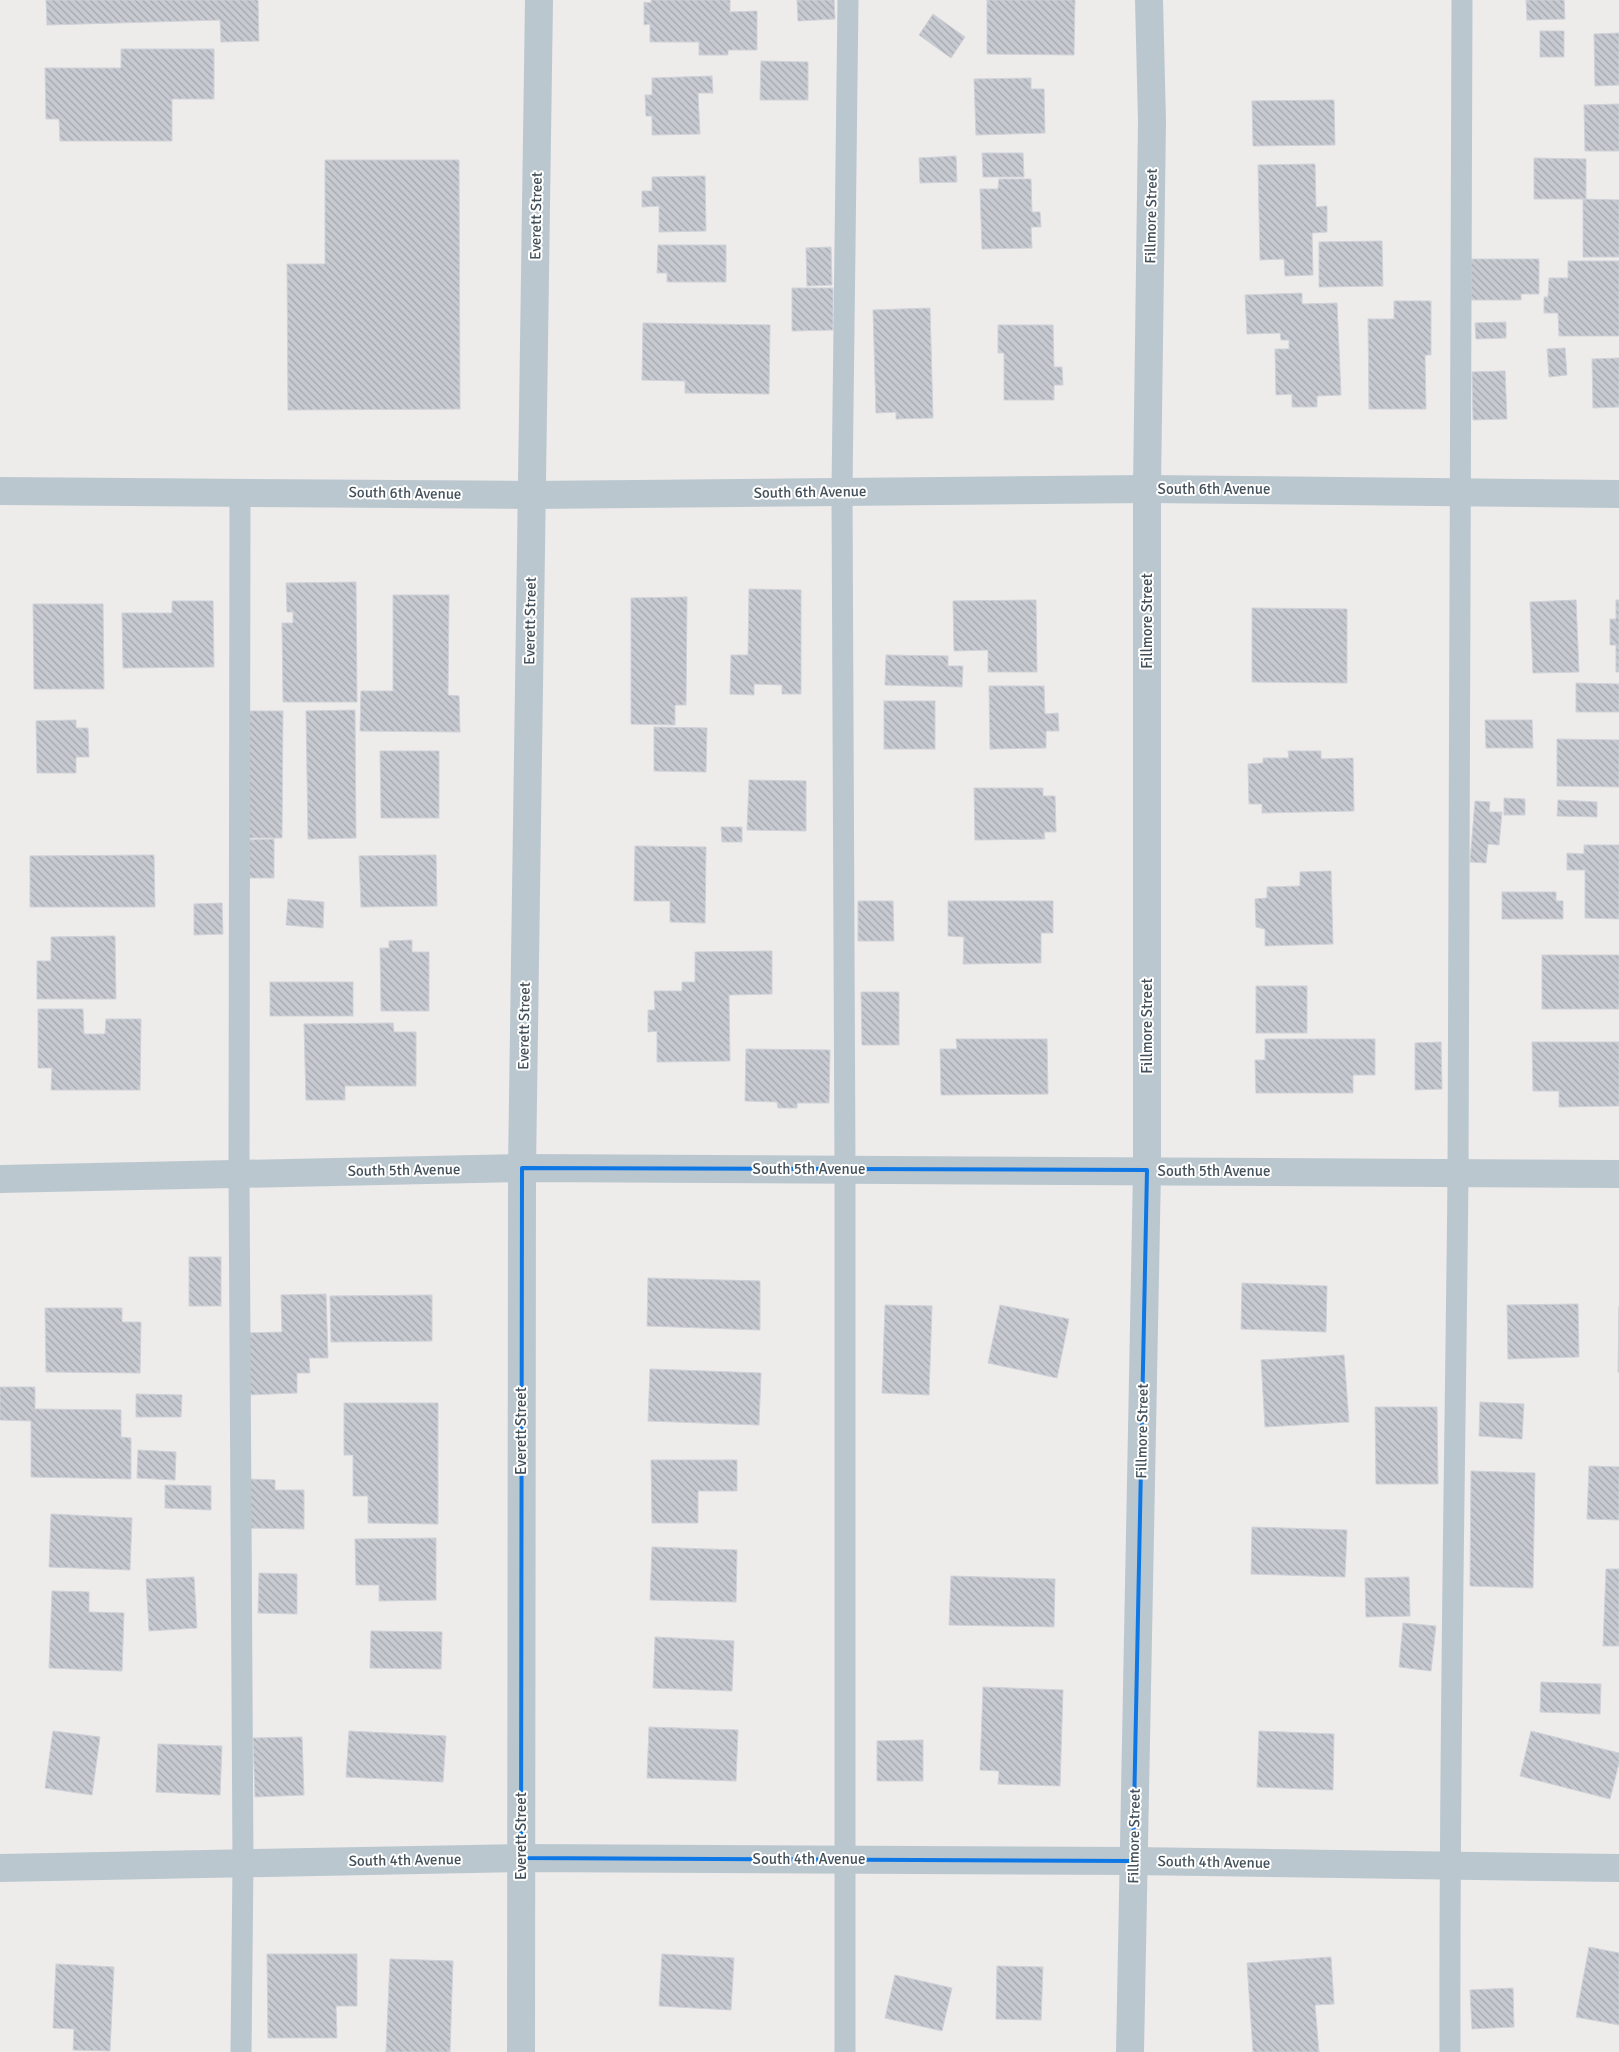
<svg xmlns="http://www.w3.org/2000/svg" width="1619" height="2052" font-family="Signika,sans-serif">
	<style>
		.building { fill: url(#building-back-hatch); stroke: #cfd2d8 }
		.lines { fill: none; stroke-linecap: round; stroke-linejoin: round }
		.service { stroke: #bbc7cf; stroke-width: 21 }
		.minor { stroke: #bbc7cf; stroke-width: 28 }
		.marked { fill: none; stroke: #0d77e6; stroke-width: 4; stroke-linejoin: round }
		.labels { text-anchor: middle; dominant-baseline: central; stroke-width: 4; stroke-linejoin: round; paint-order: stroke }
		.street-label { font-size: 15px; fill: #43505a; stroke: #fff }
	</style>
	<defs>
		<pattern id="building-back-hatch" width="6" height="6" patternUnits="userSpaceOnUse" patternTransform="scale(1.25)"><rect width="6" height="6" fill="#c7cad1"/><path d="M-1 5l2 2M0 0l6 6M5-1l2 2" fill="none" stroke="#a3a6ad"/></pattern>
	</defs>
	<rect width="100%" height="100%" fill="#eeebeb"/>
	<!-- building -->
	<g class="building">
		<path d="M 46,0 L 258,0 L 259,41 L 221,42 L 220,20 L 47,25 Z"/>
		<path d="M 651,0 L 730,0 L 730,12 L 757,11 L 757,50 L 728,50 L 728,55 L 699,55 L 699,42 L 650,42 L 650,24 L 644,25 L 644,2 L 651,3 Z"/>
		<path d="M 797,0 L 834,0 L 835,19 L 798,21 Z"/>
		<path d="M 987,0 L 1075,0 L 1074,55 L 987,54 Z"/>
		<path d="M 1526,0 L 1564,0 L 1565,19 L 1527,20 Z"/>
		<path d="M 933,14 L 965,37 L 951,58 L 919,35 Z"/>
		<rect x="1540" y="31" width="24" height="26"/>
		<path d="M 1619,33 L 1619,85 L 1595,86 L 1594,34 Z"/>
		<path d="M 121,49 L 214,49 L 214,99 L 172,99 L 172,141 L 60,141 L 59,119 L 46,119 L 45,68 L 121,68 Z"/>
		<path d="M 761,61 L 808,62 L 808,100 L 760,100 Z"/>
		<path d="M 712,76 L 713,93 L 698,93 L 700,134 L 652,135 L 652,116 L 646,116 L 645,95 L 652,95 L 652,78 Z"/>
		<path d="M 1031,78 L 1031,89 L 1044,89 L 1045,133 L 976,135 L 974,79 Z"/>
		<path d="M 1334,100 L 1335,145 L 1253,146 L 1252,101 Z"/>
		<path d="M 1619,104 L 1619,151 L 1585,151 L 1584,105 Z"/>
		<path d="M 982,153 L 1023,153 L 1024,177 L 983,177 Z"/>
		<path d="M 956,156 L 957,182 L 920,183 L 919,158 Z"/>
		<path d="M 1534,158 L 1586,159 L 1586,199 L 1534,199 Z"/>
		<path d="M 325,160 L 459,160 L 460,409 L 288,410 L 287,264 L 325,264 Z"/>
		<path d="M 1315,164 L 1316,207 L 1327,206 L 1327,232 L 1312,233 L 1313,275 L 1285,276 L 1284,259 L 1260,260 L 1258,165 Z"/>
		<path d="M 705,176 L 706,231 L 659,232 L 659,206 L 642,207 L 642,191 L 652,191 L 652,177 Z"/>
		<path d="M 999,179 L 1031,179 L 1032,212 L 1040,212 L 1041,227 L 1031,227 L 1032,248 L 982,249 L 980,189 L 998,189 Z"/>
		<path d="M 1583,199 L 1619,200 L 1619,257 L 1583,257 Z"/>
		<path d="M 1382,241 L 1383,286 L 1319,287 L 1319,242 Z"/>
		<path d="M 658,245 L 726,245 L 726,282 L 667,282 L 667,273 L 657,273 Z"/>
		<path d="M 831,247 L 832,285 L 807,286 L 806,248 Z"/>
		<path d="M 1471,259 L 1539,259 L 1539,294 L 1521,294 L 1521,300 L 1471,300 Z"/>
		<path d="M 1568,261 L 1619,261 L 1619,336 L 1559,336 L 1558,313 L 1544,313 L 1544,297 L 1548,297 L 1549,278 L 1568,278 Z"/>
		<path d="M 792,288 L 833,288 L 833,330 L 792,331 Z"/>
		<path d="M 1302,293 L 1302,304 L 1337,303 L 1341,395 L 1317,396 L 1317,407 L 1292,407 L 1292,394 L 1276,395 L 1275,349 L 1289,349 L 1289,340 L 1281,340 L 1280,333 L 1247,334 L 1245,295 Z"/>
		<path d="M 1394,301 L 1431,301 L 1431,355 L 1425,355 L 1426,409 L 1369,409 L 1368,319 L 1394,319 Z"/>
		<path d="M 930,308 L 933,418 L 896,419 L 896,412 L 876,413 L 873,310 Z"/>
		<path d="M 1506,322 L 1506,338 L 1476,339 L 1475,323 Z"/>
		<path d="M 643,323 L 770,325 L 769,394 L 685,393 L 685,381 L 642,380 Z"/>
		<path d="M 998,325 L 1053,325 L 1054,367 L 1062,367 L 1063,385 L 1054,385 L 1054,400 L 1004,400 L 1004,353 L 998,353 Z"/>
		<path d="M 1565,348 L 1567,375 L 1549,377 L 1547,349 Z"/>
		<path d="M 1619,358 L 1619,407 L 1593,408 L 1592,359 Z"/>
		<path d="M 1505,371 L 1507,419 L 1473,420 L 1472,372 Z"/>
		<path d="M 356,582 L 357,702 L 283,702 L 282,623 L 293,623 L 293,612 L 287,612 L 286,583 Z"/>
		<path d="M 749,589 L 801,590 L 801,694 L 782,694 L 782,685 L 754,684 L 754,695 L 730,694 L 731,655 L 748,655 Z"/>
		<path d="M 393,595 L 449,595 L 448,695 L 459,696 L 460,732 L 360,731 L 361,691 L 393,691 Z"/>
		<path d="M 687,597 L 686,705 L 675,705 L 675,725 L 631,724 L 631,598 Z"/>
		<path d="M 1036,600 L 1037,672 L 988,672 L 988,650 L 954,651 L 953,601 Z"/>
		<path d="M 1576,600 L 1579,672 L 1533,673 L 1530,602 Z"/>
		<path d="M 1616,600 L 1619,600 L 1619,672 L 1616,672 L 1616,645 L 1610,645 L 1610,619 L 1616,619 Z"/>
		<path d="M 172,601 L 213,601 L 214,667 L 123,668 L 122,613 L 172,613 Z"/>
		<path d="M 33,604 L 103,604 L 104,689 L 34,689 Z"/>
		<path d="M 1252,608 L 1347,609 L 1347,683 L 1252,682 Z"/>
		<path d="M 886,655 L 948,656 L 948,666 L 963,666 L 962,687 L 885,685 Z"/>
		<path d="M 1576,683 L 1619,684 L 1619,712 L 1576,712 Z"/>
		<path d="M 989,686 L 1044,686 L 1045,714 L 1058,713 L 1059,731 L 1046,731 L 1046,748 L 990,749 Z"/>
		<rect x="884" y="701" width="51" height="48"/>
		<path d="M 355,710 L 356,838 L 308,839 L 306,711 Z"/>
		<path d="M 249,711 L 283,711 L 282,838 L 248,838 Z"/>
		<path d="M 76,720 L 76,728 L 88,728 L 89,757 L 76,757 L 76,773 L 37,773 L 36,721 Z"/>
		<path d="M 1485,720 L 1532,720 L 1533,748 L 1486,748 Z"/>
		<path d="M 654,727 L 707,728 L 706,772 L 654,771 Z"/>
		<path d="M 1557,739 L 1619,740 L 1619,787 L 1557,786 Z"/>
		<path d="M 380,751 L 439,751 L 439,818 L 381,818 Z"/>
		<path d="M 1288,751 L 1321,751 L 1321,759 L 1353,758 L 1354,811 L 1262,813 L 1262,804 L 1249,804 L 1248,764 L 1263,763 L 1263,758 L 1289,758 Z"/>
		<path d="M 749,780 L 806,781 L 806,831 L 747,830 Z"/>
		<path d="M 974,788 L 1043,788 L 1043,796 L 1055,796 L 1056,832 L 1044,832 L 1045,839 L 975,840 Z"/>
		<path d="M 1504,798 L 1525,799 L 1525,815 L 1504,815 Z"/>
		<path d="M 1558,800 L 1597,802 L 1597,817 L 1557,816 Z"/>
		<path d="M 1475,801 L 1490,802 L 1489,812 L 1502,812 L 1499,845 L 1488,844 L 1486,863 L 1470,862 Z"/>
		<path d="M 721,827 L 742,827 L 742,842 L 722,842 Z"/>
		<path d="M 274,839 L 274,878 L 248,878 L 247,840 Z"/>
		<path d="M 1584,845 L 1619,845 L 1619,919 L 1585,918 L 1585,870 L 1567,870 L 1567,853 L 1584,854 Z"/>
		<path d="M 635,846 L 706,847 L 705,923 L 670,922 L 670,901 L 634,901 Z"/>
		<path d="M 154,855 L 155,907 L 30,907 L 30,856 Z"/>
		<path d="M 436,855 L 437,906 L 361,907 L 359,856 Z"/>
		<path d="M 1331,871 L 1333,944 L 1265,946 L 1265,929 L 1256,927 L 1255,899 L 1267,898 L 1267,887 L 1300,886 L 1300,872 Z"/>
		<path d="M 1502,892 L 1556,892 L 1556,901 L 1563,901 L 1563,919 L 1502,919 Z"/>
		<path d="M 288,899 L 324,902 L 323,928 L 286,925 Z"/>
		<path d="M 858,901 L 893,901 L 894,941 L 858,941 Z"/>
		<path d="M 948,901 L 1053,901 L 1053,933 L 1041,933 L 1041,963 L 963,964 L 964,937 L 948,936 Z"/>
		<path d="M 222,903 L 223,934 L 194,935 L 194,904 Z"/>
		<path d="M 115,936 L 116,999 L 37,999 L 37,961 L 51,961 L 51,937 Z"/>
		<path d="M 412,940 L 412,952 L 429,952 L 429,1011 L 381,1011 L 380,948 L 389,948 L 389,941 Z"/>
		<path d="M 772,951 L 772,994 L 729,995 L 730,1061 L 657,1062 L 657,1031 L 648,1032 L 648,1010 L 655,1010 L 654,991 L 682,991 L 682,982 L 695,982 L 695,952 Z"/>
		<rect x="1542" y="955" width="77" height="54"/>
		<rect x="270" y="982" width="83" height="34"/>
		<rect x="1256" y="986" width="51" height="47"/>
		<path d="M 861,992 L 899,992 L 899,1045 L 862,1045 Z"/>
		<path d="M 38,1009 L 83,1009 L 84,1034 L 105,1034 L 106,1019 L 141,1019 L 140,1090 L 51,1090 L 52,1068 L 38,1068 Z"/>
		<path d="M 393,1023 L 394,1032 L 416,1032 L 416,1086 L 345,1086 L 345,1100 L 306,1100 L 304,1024 Z"/>
		<path d="M 956,1039 L 1047,1039 L 1048,1094 L 941,1095 L 940,1049 L 957,1049 Z"/>
		<path d="M 1265,1039 L 1375,1039 L 1375,1075 L 1353,1075 L 1353,1093 L 1256,1093 L 1255,1060 L 1265,1060 Z"/>
		<path d="M 1441,1042 L 1442,1089 L 1415,1090 L 1415,1043 Z"/>
		<path d="M 1532,1042 L 1619,1042 L 1619,1106 L 1559,1107 L 1559,1091 L 1533,1091 Z"/>
		<path d="M 746,1049 L 830,1050 L 829,1103 L 797,1103 L 797,1108 L 778,1108 L 777,1102 L 745,1101 Z"/>
		<rect x="189" y="1257" width="32" height="49"/>
		<path d="M 648,1278 L 760,1281 L 760,1330 L 647,1326 Z"/>
		<path d="M 1242,1283 L 1327,1286 L 1326,1332 L 1241,1329 Z"/>
		<path d="M 326,1294 L 328,1358 L 309,1358 L 310,1373 L 297,1373 L 297,1393 L 247,1395 L 245,1333 L 282,1332 L 281,1295 Z"/>
		<path d="M 432,1295 L 432,1341 L 331,1342 L 330,1296 Z"/>
		<path d="M 1578,1304 L 1579,1357 L 1508,1359 L 1507,1305 Z"/>
		<path d="M 885,1305 L 932,1306 L 929,1395 L 882,1393 Z"/>
		<path d="M 1000,1305 L 1069,1319 L 1057,1378 L 988,1363 Z"/>
		<path d="M 1619,1306 L 1619,1372 L 1618,1372 Z"/>
		<path d="M 45,1308 L 122,1308 L 122,1322 L 141,1322 L 140,1373 L 46,1372 Z"/>
		<path d="M 1344,1355 L 1349,1422 L 1265,1427 L 1261,1360 Z"/>
		<path d="M 650,1369 L 761,1373 L 759,1425 L 648,1421 Z"/>
		<path d="M 0,1387 L 35,1387 L 35,1409 L 121,1410 L 121,1437 L 131,1438 L 131,1479 L 31,1477 L 31,1421 L 0,1420 Z"/>
		<path d="M 136,1394 L 182,1395 L 181,1417 L 136,1417 Z"/>
		<path d="M 1480,1402 L 1524,1404 L 1522,1439 L 1479,1436 Z"/>
		<path d="M 344,1403 L 438,1403 L 438,1524 L 368,1523 L 368,1496 L 353,1496 L 353,1455 L 344,1455 Z"/>
		<path d="M 1375,1407 L 1437,1407 L 1438,1484 L 1376,1484 Z"/>
		<path d="M 138,1450 L 176,1452 L 175,1480 L 137,1478 Z"/>
		<path d="M 651,1460 L 737,1460 L 737,1491 L 698,1491 L 698,1523 L 652,1523 Z"/>
		<path d="M 1589,1466 L 1619,1467 L 1619,1520 L 1587,1519 Z"/>
		<path d="M 1471,1471 L 1535,1473 L 1533,1588 L 1470,1586 Z"/>
		<path d="M 249,1479 L 275,1480 L 275,1490 L 304,1490 L 304,1529 L 248,1528 Z"/>
		<path d="M 165,1485 L 211,1486 L 211,1510 L 165,1508 Z"/>
		<path d="M 51,1514 L 132,1518 L 130,1570 L 49,1567 Z"/>
		<path d="M 1252,1527 L 1347,1530 L 1345,1577 L 1251,1574 Z"/>
		<path d="M 436,1538 L 436,1600 L 379,1601 L 379,1585 L 356,1585 L 355,1539 Z"/>
		<path d="M 652,1547 L 737,1550 L 736,1602 L 650,1600 Z"/>
		<path d="M 1606,1569 L 1619,1569 L 1619,1646 L 1603,1646 Z"/>
		<path d="M 259,1573 L 297,1574 L 297,1614 L 258,1613 Z"/>
		<path d="M 951,1576 L 1055,1579 L 1054,1627 L 949,1625 Z"/>
		<path d="M 194,1577 L 197,1628 L 149,1631 L 146,1579 Z"/>
		<path d="M 1409,1577 L 1410,1616 L 1366,1617 L 1365,1578 Z"/>
		<path d="M 52,1591 L 89,1592 L 89,1612 L 124,1613 L 122,1671 L 49,1668 Z"/>
		<path d="M 1403,1623 L 1436,1626 L 1431,1671 L 1399,1667 Z"/>
		<path d="M 371,1631 L 442,1632 L 441,1669 L 370,1668 Z"/>
		<path d="M 655,1637 L 734,1641 L 732,1691 L 653,1688 Z"/>
		<path d="M 1541,1682 L 1601,1684 L 1600,1714 L 1540,1712 Z"/>
		<path d="M 983,1687 L 1063,1690 L 1060,1786 L 998,1784 L 999,1771 L 980,1770 Z"/>
		<path d="M 649,1727 L 738,1730 L 736,1781 L 647,1778 Z"/>
		<path d="M 53,1731 L 100,1737 L 92,1795 L 45,1788 Z"/>
		<path d="M 349,1731 L 446,1736 L 443,1782 L 346,1777 Z"/>
		<path d="M 1259,1731 L 1334,1734 L 1333,1790 L 1257,1787 Z"/>
		<path d="M 1531,1731 L 1619,1753 L 1619,1763 L 1610,1799 L 1520,1776 Z"/>
		<path d="M 302,1737 L 304,1795 L 255,1797 L 253,1738 Z"/>
		<path d="M 923,1740 L 923,1781 L 877,1781 L 877,1741 Z"/>
		<path d="M 158,1744 L 222,1746 L 220,1795 L 156,1792 Z"/>
		<path d="M 1589,1947 L 1619,1953 L 1619,2025 L 1576,2017 Z"/>
		<path d="M 267,1954 L 357,1954 L 357,2006 L 336,2006 L 337,2038 L 268,2038 Z"/>
		<path d="M 662,1954 L 734,1958 L 731,2010 L 659,2006 Z"/>
		<path d="M 1331,1957 L 1334,2004 L 1315,2005 L 1319,2052 L 1253,2052 L 1247,1963 Z"/>
		<path d="M 390,1959 L 453,1961 L 450,2052 L 386,2052 Z"/>
		<path d="M 56,1964 L 114,1967 L 110,2051 L 73,2050 L 74,2029 L 53,2028 Z"/>
		<path d="M 997,1966 L 1043,1967 L 1041,2020 L 996,2019 Z"/>
		<path d="M 895,1975 L 952,1988 L 942,2031 L 885,2018 Z"/>
		<path d="M 1513,1988 L 1514,2027 L 1472,2029 L 1470,1990 Z"/>
	</g>
	<g class="lines">
		<!-- service -->
		<g class="service">
			<path d="M 240,492 L 239,1174 L 243,1863 L 241,2052"/>
			<path d="M 845,2052 L 845,1169 L 842,491 L 848,0"/>
			<path d="M 1450,2052 C 1449,1760 1455,1468 1458,1176 C 1461,784 1462,392 1462,0"/>
		</g>
		<!-- minor -->
		<g class="minor">
			<path d="M 0,491 L 531,495 L 1147,489 L 1619,494"/>
			<path d="M 0,1179 L 522,1168 L 1619,1174"/>
			<path d="M 0,1868 L 521,1858 L 1133,1861 L 1619,1868"/>
			<path d="M 521,2052 L 522,1168 L 539,0"/>
			<path d="M 1130,2052 L 1147,1170 L 1147,489 L 1152,121 L 1149,0"/>
		</g>
	</g>
	<!-- marked area -->
	<path class="marked" d="M 522,1168 L 1147,1170 L 1133,1861 L 521,1858 Z"/>
	<g class="labels">
		<!-- street labels -->
		<g class="street-label">
			<text transform="translate(536 216) rotate(-89)">Everett Street</text>
			<text transform="translate(1151 216) rotate(-89)">Fillmore Street</text>
			<text x="1214" y="489">South 6th Avenue</text>
			<text transform="translate(810 492) rotate(-1)">South 6th Avenue</text>
			<text transform="translate(405 493) rotate(1)">South 6th Avenue</text>
			<text transform="translate(530 621) rotate(-89)">Everett Street</text>
			<text transform="translate(1147 621) rotate(-90)">Fillmore Street</text>
			<text transform="translate(524 1026) rotate(-89)">Everett Street</text>
			<text transform="translate(1147 1026) rotate(-90)">Fillmore Street</text>
			<text x="809" y="1169">South 5th Avenue</text>
			<text transform="translate(404 1170) rotate(-1)">South 5th Avenue</text>
			<text x="1214" y="1171">South 5th Avenue</text>
			<text transform="translate(521 1431) rotate(-90)">Everett Street</text>
			<text transform="translate(1142 1431) rotate(-89)">Fillmore Street</text>
			<text transform="translate(521 1836) rotate(-90)">Everett Street</text>
			<text transform="translate(1134 1836) rotate(-89)">Fillmore Street</text>
			<text x="809" y="1859">South 4th Avenue</text>
			<text transform="translate(405 1860) rotate(-1)">South 4th Avenue</text>
			<text transform="translate(1214 1862) rotate(1)">South 4th Avenue</text>
		</g>
	</g>
</svg>
